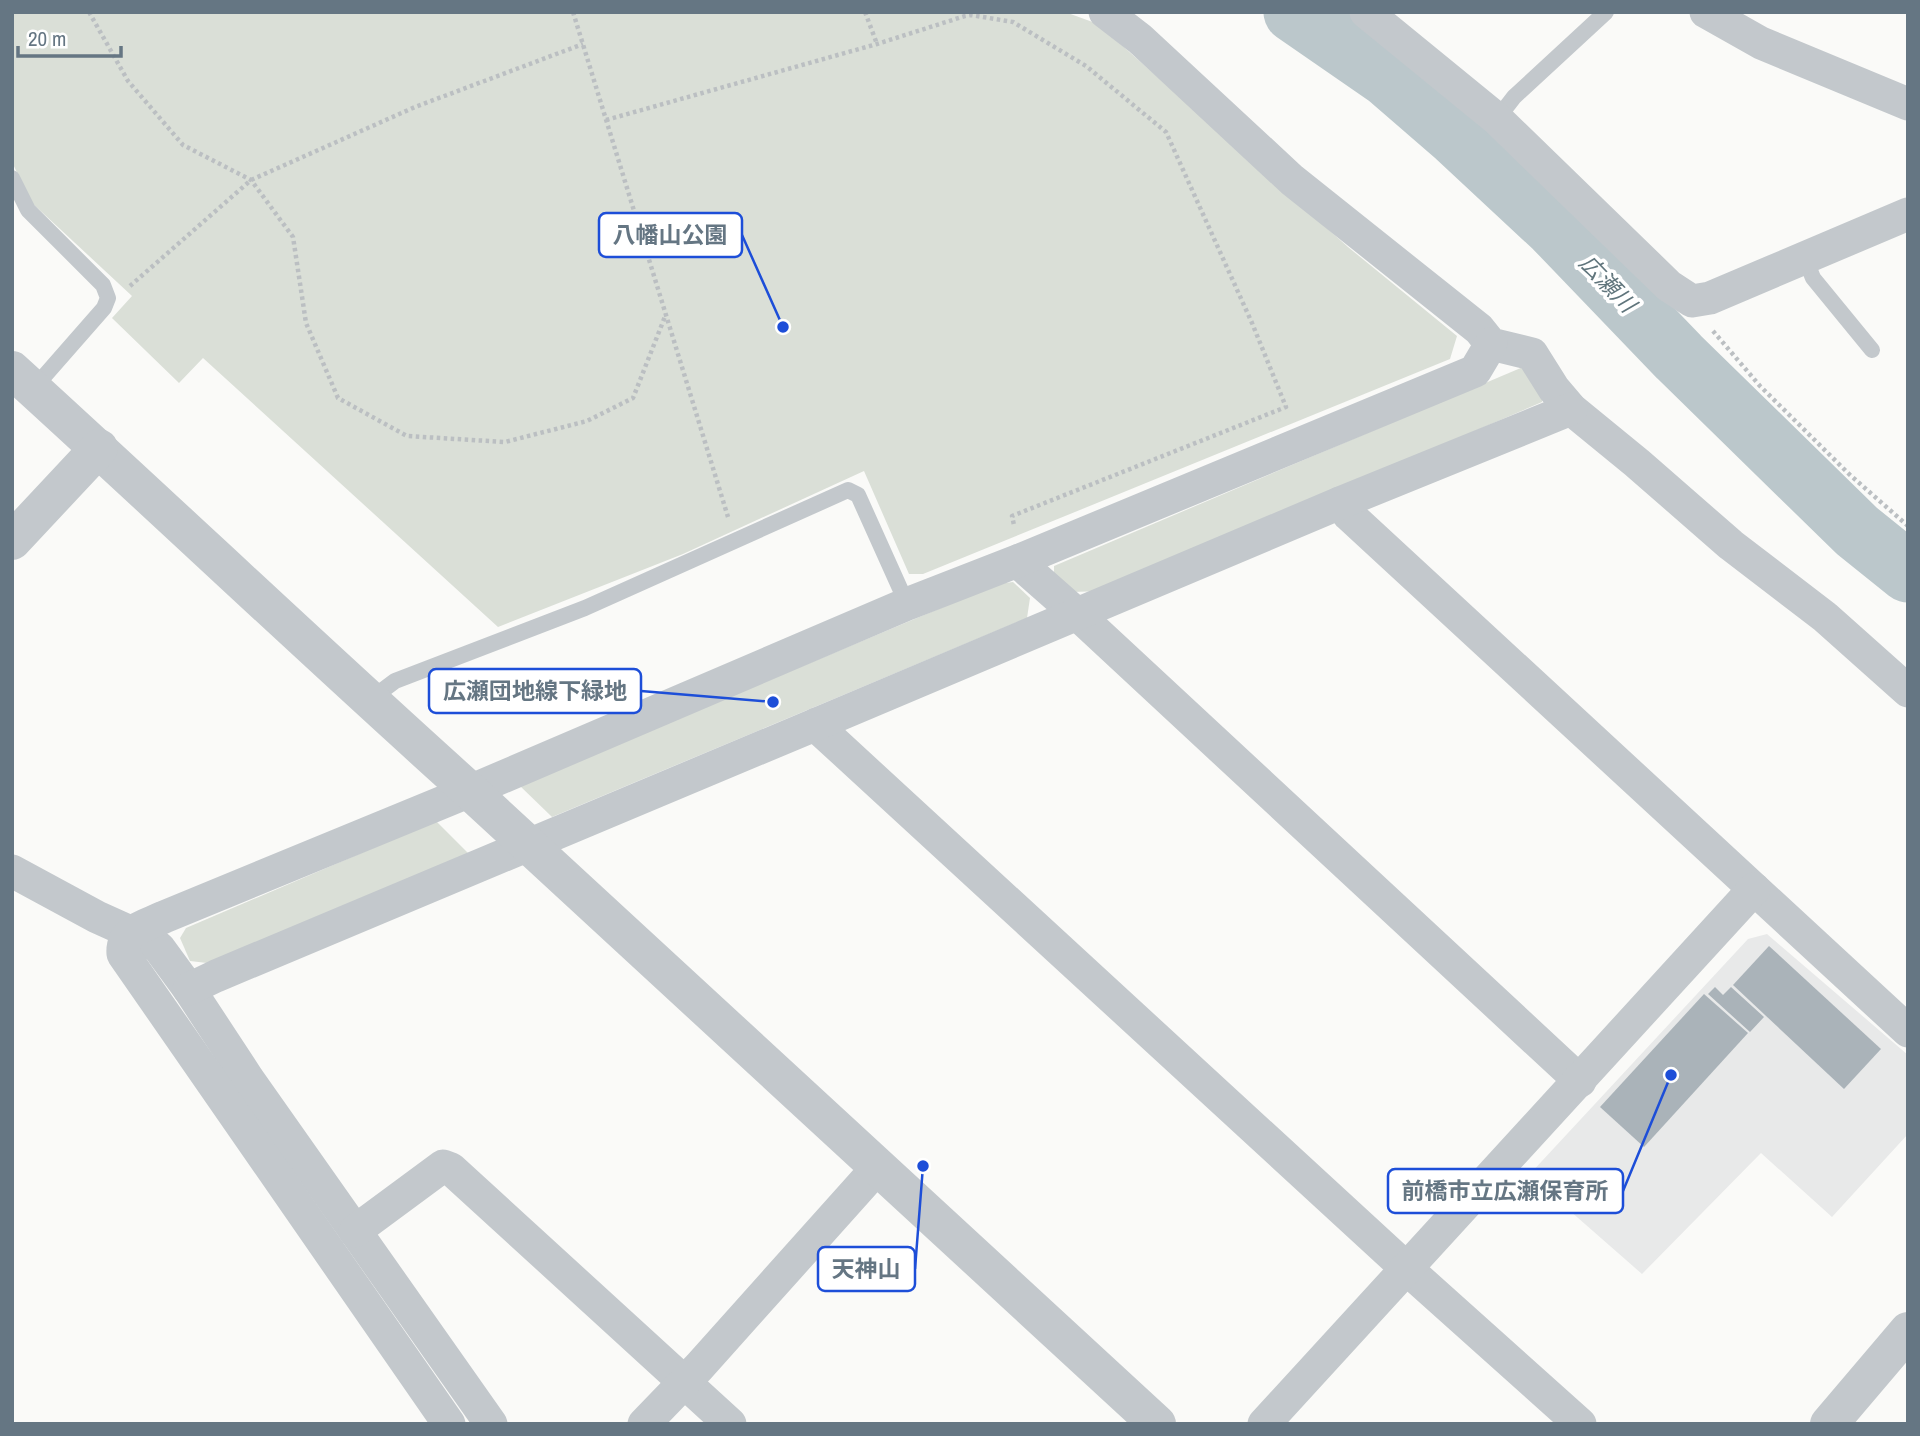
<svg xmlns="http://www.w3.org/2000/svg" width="1920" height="1436" font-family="'Archivo Narrow','Noto Sans JP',sans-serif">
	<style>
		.built { fill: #e8e9e9 }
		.green { fill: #dadfd7 }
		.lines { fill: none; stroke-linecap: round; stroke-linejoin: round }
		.river { stroke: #bbc7cb; stroke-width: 61 }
		.building { fill: #aab3b9 }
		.path { stroke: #bbbfc2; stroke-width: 4.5; stroke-dasharray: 3.5 3.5; stroke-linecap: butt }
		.service { stroke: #c3c8cc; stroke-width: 16 }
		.minor { stroke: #c3c8cc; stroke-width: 33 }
		.tertiary { stroke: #c3c8cc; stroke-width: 38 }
		.labels { text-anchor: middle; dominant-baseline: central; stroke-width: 7; stroke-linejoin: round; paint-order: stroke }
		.water-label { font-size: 23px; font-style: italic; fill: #60757c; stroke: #fff }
		.leader { fill: none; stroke: #1d4ed8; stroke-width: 2.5 }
		.callout-dot { fill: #1d4ed8; stroke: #fff; stroke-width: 2.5 }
		.callout { fill: #fff; stroke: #1d4ed8; stroke-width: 2.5 }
		.callout-label { font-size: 23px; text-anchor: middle; font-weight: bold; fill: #657683 }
	</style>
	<rect width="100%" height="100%" fill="#fafaf8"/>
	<!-- built -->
	<path class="built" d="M 1767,934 L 1908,1055 L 1908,1134 L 1832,1217 L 1761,1153 L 1642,1274 L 1529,1175 L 1748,939 Z"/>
	<!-- green -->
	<g class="green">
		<path d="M 12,12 L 1065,12 L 1098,24 L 1348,247 L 1457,336 L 1450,359 L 923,574 L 909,574 L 864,471 L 683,554 L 498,627 L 203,358 L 179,383 L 112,318 L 132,296 L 31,202 L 12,162 Z"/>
		<path d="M 1523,367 L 1542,395 L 1542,402 L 1103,591 L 1072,592 L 1054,580 L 1054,566 Z"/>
		<path d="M 1013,582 L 1030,598 L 1027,618 L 552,817 L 519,785 L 998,584 Z"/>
		<path d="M 436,821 L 471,856 L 207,963 L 190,961 L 180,938 L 186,928 Z"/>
	</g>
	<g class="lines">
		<!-- river -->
		<path class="river" d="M 1294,12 L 1388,77 L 1455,135 L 1555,228 L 1679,357 L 1857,531 L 1908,572"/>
	</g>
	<!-- building -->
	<g class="building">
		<path d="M 1769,946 L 1881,1049 L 1844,1089 L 1733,985 Z"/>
		<path d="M 1715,987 L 1723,995 L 1731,987 L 1764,1017 L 1750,1032 L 1708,994 Z"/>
		<path d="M 1704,994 L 1748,1033 L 1644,1147 L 1600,1107 Z"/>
	</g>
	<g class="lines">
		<!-- path -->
		<g class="path">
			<path d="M 89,12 L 128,81 L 183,145 L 251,180 L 293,237 L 306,323 L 338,398 L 407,436 L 505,442 L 587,421 L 633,398 L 666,314"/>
			<path d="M 573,12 L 728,517"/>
			<path d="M 865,12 L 877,44"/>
			<path d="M 606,120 L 877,44 L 965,16 L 971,15 L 1013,22 L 1086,66 L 1166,132 L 1252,323 L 1286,407 L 1012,516 L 1014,525"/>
			<path d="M 130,286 L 251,180 L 415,107 L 583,44"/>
			<path d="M 1713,331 L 1760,386 L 1849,474 L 1908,526"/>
		</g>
		<!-- service -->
		<g class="service">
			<path d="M 1497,119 L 1514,97 L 1606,12"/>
			<path d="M 12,178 L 28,210 L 103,285 L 108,298 L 104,308 L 33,389"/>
			<path d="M 1805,258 L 1813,278 L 1872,350"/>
			<path d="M 371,703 L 383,690 L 395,681 L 585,608 L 848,490 L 858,495 L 907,604"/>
		</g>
		<!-- minor -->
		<g class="minor">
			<path d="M 1105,12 L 1140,39 L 1292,180 L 1479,329 L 1491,344 L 1532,354 L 1554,389 L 1571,409 L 1637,463 L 1731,545 L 1825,617 L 1908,691"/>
			<path d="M 1366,12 L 1497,119 L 1669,286 L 1692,301 L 1710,298 L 1908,214"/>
			<path d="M 1706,12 L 1761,43 L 1908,104"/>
			<path d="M 1340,503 L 1349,515 L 1908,1031"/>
			<path d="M 1020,560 L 1026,569 L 1077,614 L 1580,1081"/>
			<path d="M 817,724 L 823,732 L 1407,1269 L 1580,1424"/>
			<path d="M 12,871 L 97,917 L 148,940 L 159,948 L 189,989 L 248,1079 L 491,1424"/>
			<path d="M 189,989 L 216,976 L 817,724 L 1340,503 L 1571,409"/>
			<path d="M 355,1231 L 443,1166 L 451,1169 L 730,1424"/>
			<path d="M 449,1424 L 123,954 C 121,930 145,926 164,917 L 470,791 L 907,604 L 1020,560 L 1475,371 L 1491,344"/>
			<path d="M 644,1424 L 699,1367 L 878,1167"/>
			<path d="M 1264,1424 L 1754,889"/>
		</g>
		<!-- tertiary -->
		<g class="tertiary">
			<path d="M 12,370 C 165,509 315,652 470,791 L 1157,1424"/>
			<path d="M 12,541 L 99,448"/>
			<path d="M 1829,1424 L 1908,1331"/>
		</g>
	</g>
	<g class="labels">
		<!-- water labels -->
		<g class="water-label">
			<text transform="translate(1608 283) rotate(46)">広瀬川</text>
		</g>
	</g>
	<!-- callouts -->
	<path class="leader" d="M783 327L742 235M773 702L641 691M1671 1075L1623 1191M923 1166L915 1269"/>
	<g class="callout-dot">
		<circle cx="783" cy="327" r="7"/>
		<circle cx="773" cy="702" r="7"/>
		<circle cx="1671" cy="1075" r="7"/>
		<circle cx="923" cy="1166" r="7"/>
	</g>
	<g class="callout">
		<rect x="599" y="213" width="143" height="44" rx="7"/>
		<rect x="429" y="669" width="212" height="44" rx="7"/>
		<rect x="1388" y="1169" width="235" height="44" rx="7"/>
		<rect x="818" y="1247" width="97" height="44" rx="7"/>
	</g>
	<g class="callout-label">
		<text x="670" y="243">八幡山公園</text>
		<text x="535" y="699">広瀬団地線下緑地</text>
		<text x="1505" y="1199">前橋市立広瀬保育所</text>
		<text x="866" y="1277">天神山</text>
	</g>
	<!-- border -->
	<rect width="1920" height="1436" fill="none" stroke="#657683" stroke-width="28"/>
	<!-- scale -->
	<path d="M18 46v10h103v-10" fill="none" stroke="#657683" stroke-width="3.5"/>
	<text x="28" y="46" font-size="21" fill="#657683" stroke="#ffffff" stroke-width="5" paint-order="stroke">20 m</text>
</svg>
